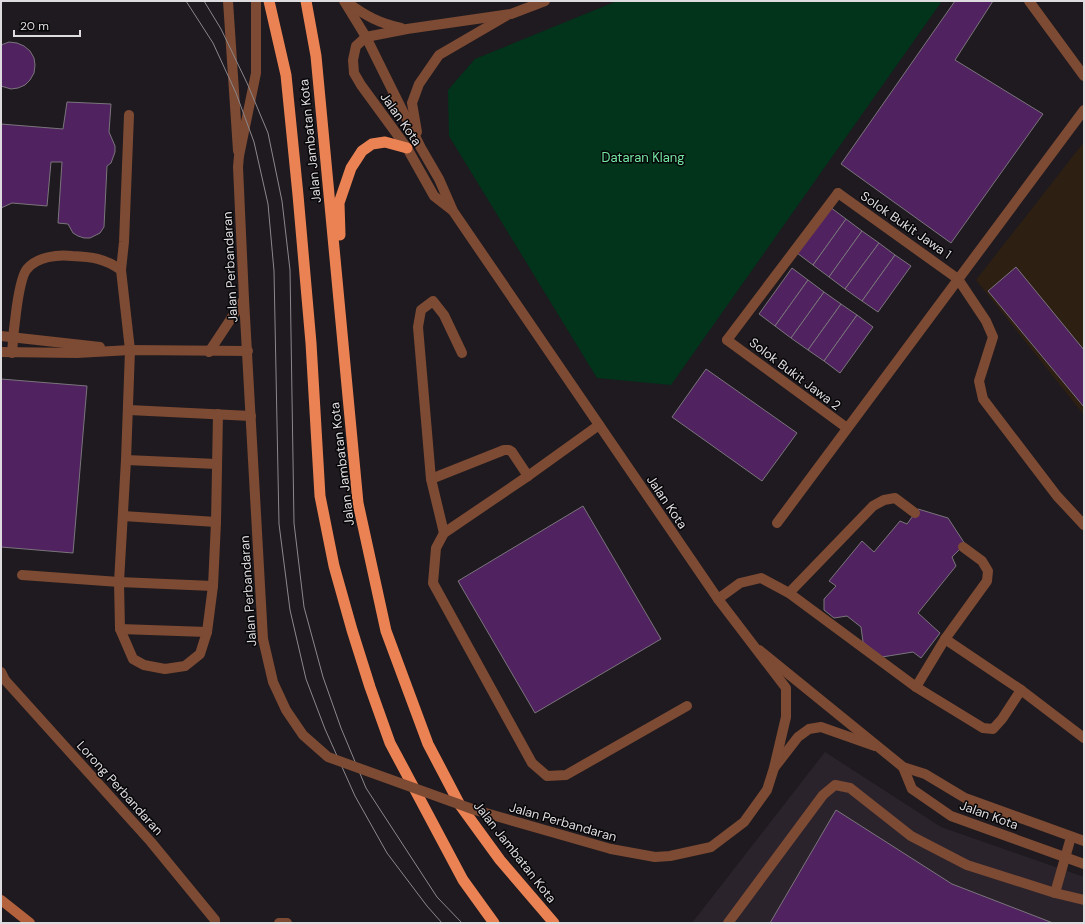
<svg xmlns="http://www.w3.org/2000/svg" width="1085" height="924" font-family="'DM Sans',sans-serif">
	<style>
		.built { fill: #2b232c }
		.education { fill: #2d2013 }
		.green { fill: #01341b }
		.building { fill: #502260; stroke: #7a757b }
		.lines { fill: none; stroke-linecap: round; stroke-linejoin: round }
		.service { stroke: #7d4a33; stroke-width: 10 }
		.minor { stroke: #7d4a33; stroke-width: 10 }
		.tertiary { stroke: #7d4a33; stroke-width: 10 }
		.secondary { stroke: #b4623d; stroke-width: 10 }
		.trunk { stroke: #eb8253; stroke-width: 11 }
		.tram { stroke: #8b878b; stroke-width: 1 }
		.tertiary-bridge { stroke: #7d4a33; stroke-width: 10 }
		.labels { text-anchor: middle; dominant-baseline: central; stroke-width: 3; stroke-linejoin: round; paint-order: stroke }
		.street-label { font-size: 13px; fill: #dfdcdf; stroke: #070608 }
		.park-label { font-size: 13px; fill: #73e6a2; stroke: #070608 }
	</style>
	<rect width="100%" height="100%" fill="#1e1a1f"/>
	<!-- built -->
	<path class="built" d="M 825,752 L 941,827 L 1084,877 L 1084,923 L 692,923 Z"/>
	<!-- education -->
	<path class="education" d="M 1084,142 L 1084,415 L 976,280 Z"/>
	<!-- green -->
	<path class="green" d="M 617,1 L 942,1 L 671,385 L 597,378 L 449,136 L 448,90 L 475,59 Z"/>
	<!-- building -->
	<g class="building">
		<path d="M 955,1 L 993,1 L 955,60 L 1043,114 L 951,243 L 841,164 Z"/>
		<path d="M 9,42 L 17,43 L 24,46 L 30,51 L 34,58 L 35,65 L 34,73 L 30,80 L 25,85 L 18,88 L 11,89 L 1,86 L 1,45 Z"/>
		<path d="M 67,102 L 111,104 L 109,132 L 115,146 L 115,152 L 111,163 L 107,166 L 104,227 L 100,233 L 90,238 L 84,238 L 78,236 L 73,233 L 68,224 L 58,223 L 62,162 L 51,162 L 47,206 L 12,203 L 1,208 L 1,124 L 63,129 Z"/>
		<path d="M 830,207 L 846,219 L 813,265 L 797,253 Z"/>
		<path d="M 846,219 L 862,231 L 829,277 L 813,265 Z"/>
		<path d="M 862,231 L 879,243 L 845,289 L 829,277 Z"/>
		<path d="M 879,243 L 895,255 L 862,301 L 845,289 Z"/>
		<path d="M 895,255 L 911,266 L 878,312 L 862,301 Z"/>
		<path d="M 1016,267 L 1084,350 L 1084,407 L 988,291 Z"/>
		<path d="M 792,268 L 808,280 L 775,326 L 759,314 Z"/>
		<path d="M 808,280 L 824,292 L 791,338 L 775,326 Z"/>
		<path d="M 824,292 L 841,304 L 808,350 L 791,338 Z"/>
		<path d="M 841,304 L 857,315 L 824,361 L 808,350 Z"/>
		<path d="M 857,315 L 873,327 L 840,373 L 824,361 Z"/>
		<path d="M 706,369 L 797,433 L 762,481 L 672,417 Z"/>
		<path d="M 1,379 L 87,386 L 73,553 L 1,547 Z"/>
		<path d="M 583,506 L 661,639 L 535,713 L 458,581 Z"/>
		<path d="M 918,509 L 948,518 L 965,544 L 952,557 L 956,566 L 918,613 L 940,633 L 921,658 L 913,652 L 882,657 L 863,642 L 861,627 L 847,616 L 834,618 L 824,610 L 824,599 L 836,586 L 829,581 L 862,541 L 874,552 L 900,521 L 907,524 Z"/>
		<path d="M 836,810 L 952,884 L 1053,923 L 770,923 Z"/>
	</g>
	<g class="lines">
		<!-- service -->
		<g class="service">
			<path d="M 228,1 L 238,151"/>
			<path d="M 121,270 L 124,242 L 129,115"/>
			<path d="M 958,279 L 986,321 L 993,337 L 979,381 L 983,399 L 1057,496 L 1084,525"/>
			<path d="M 727,340 L 838,193"/>
			<path d="M 12,353 C 13,337 18,279 27,269 C 37,257 58,254 72,256 C 92,257 104,258 121,270 L 130,350 L 126,460 L 119,582 L 120,629 L 133,659 L 144,665 L 165,669 L 185,666 L 200,654 L 207,632 L 213,586 L 216,522 L 218,414"/>
			<path d="M 129,410 L 251,416"/>
			<path d="M 599,425 L 528,476 L 444,533 L 436,548 L 433,583 L 532,763 L 547,776 L 566,775 L 687,706"/>
			<path d="M 126,460 L 217,464"/>
			<path d="M 431,479 L 504,450 L 509,450 L 512,452 L 528,476"/>
			<path d="M 123,516 L 216,522"/>
			<path d="M 444,533 L 431,479 L 418,327 L 421,310 L 433,301 L 444,315 L 462,353"/>
			<path d="M 22,575 L 119,582 L 213,586"/>
			<path d="M 789,593 L 873,506 L 884,500 L 895,498 L 915,513"/>
			<path d="M 718,599 L 740,583 L 761,578 L 789,593 L 916,687 L 945,639 L 987,581 L 988,571 L 982,561 L 963,547"/>
			<path d="M 120,629 L 207,632"/>
			<path d="M 945,639 L 1021,690 L 1084,738"/>
			<path d="M 916,687 L 983,728 L 993,729 L 1002,719 L 1021,690"/>
			<path d="M 1055,893 L 1071,837"/>
			<path d="M 279,923 L 287,923"/>
			<path d="M 728,923 L 823,795 L 835,785 L 850,788 L 911,836 L 967,865 L 1055,893 L 1084,900"/>
		</g>
		<!-- minor -->
		<g class="minor">
			<path d="M 1029,1 L 1084,76"/>
			<path d="M 838,193 L 958,279"/>
			<path d="M 727,340 L 847,428"/>
			<path d="M 777,523 L 1084,110"/>
			<path d="M 759,650 L 903,767 L 925,774 L 965,798 L 1084,841"/>
			<path d="M 903,767 L 912,789 L 951,816 L 1084,864"/>
			<path d="M 774,768 L 798,737 L 809,729 L 821,727 L 875,746"/>
		</g>
		<!-- tertiary -->
		<g class="tertiary">
			<path d="M 256,1 L 256,73 L 239,156 L 238,167 L 244,299 L 263,639"/>
			<path d="M 344,1 L 366,37 L 421,148 L 439,179 L 453,211 L 718,599 L 786,688 L 786,717 L 774,768 L 767,790 L 744,822 L 711,847 L 670,856 L 655,857 L 611,849"/>
			<path d="M 348,3 C 366,16 379,23 401,28"/>
			<path d="M 417,132 L 412,103 L 419,84 L 439,55 L 506,16"/>
			<path d="M 452,210 L 434,196 L 407,148 L 361,85 L 354,73 L 353,60 L 356,46 L 366,37 L 407,29 L 511,14 L 545,1"/>
			<path d="M 1,336 L 100,347"/>
			<path d="M 1,352 L 77,353 L 130,350 L 248,351"/>
			<path d="M 209,352 L 244,299"/>
			<path d="M 1,672 L 5,680 L 151,842 L 215,920 L 215,923"/>
		</g>
		<!-- secondary -->
		<path class="secondary" d="M 1,900 L 30,923"/>
		<!-- trunk -->
		<g class="trunk">
			<path d="M 269,1 L 286,75 L 298,195 L 311,343 L 320,496 L 334,566 L 352,630 L 370,687 L 390,743 L 463,880 L 494,923"/>
			<path d="M 306,1 L 316,56 L 358,503 L 386,631 L 428,744 L 460,805 L 500,860 L 554,923"/>
			<path d="M 340,235 L 339,203 L 351,168 L 362,151 L 372,144 L 385,142 L 407,148"/>
		</g>
		<!-- tram -->
		<g class="tram">
			<path d="M 186,1 L 213,43 L 236,93 L 254,142 L 268,204 L 274,271 L 279,524 L 290,610 L 306,679 L 325,729 L 355,796 L 387,853 L 427,906 L 442,923"/>
			<path d="M 204,1 L 221,29 L 247,83 L 268,133 L 282,201 L 290,270 L 294,523 L 304,607 L 323,677 L 341,728 L 366,788 L 437,897 L 462,923"/>
		</g>
		<!-- tertiary-bridge -->
		<path class="tertiary-bridge" d="M 263,639 L 273,682 L 286,710 L 303,735 L 328,757 L 475,810 L 611,849"/>
	</g>
	<g class="labels">
		<!-- street labels -->
		<g class="street-label">
			<text transform="translate(401 119) rotate(55)">Jalan Kota</text>
			<text transform="translate(310 141) rotate(-96)">Jalan Jambatan Kota</text>
			<text transform="translate(906 225) rotate(35)">Solok Bukit Jawa 1</text>
			<text transform="translate(230 267) rotate(-93)">Jalan Perbandaran</text>
			<text transform="translate(795 374) rotate(37)">Solok Bukit Jawa 2</text>
			<text transform="translate(342 464) rotate(-97)">Jalan Jambatan Kota</text>
			<text transform="translate(667 502) rotate(56)">Jalan Kota</text>
			<text transform="translate(248 591) rotate(-94)">Jalan Perbandaran</text>
			<text transform="translate(120 788) rotate(48)">Lorong Perbandaran</text>
			<text transform="translate(989 815) rotate(20)">Jalan Kota</text>
			<text transform="translate(563 822) rotate(16)">Jalan Perbandaran</text>
			<text transform="translate(515 852) rotate(52)">Jalan Jambatan Kota</text>
		</g>
		<!-- park labels -->
		<g class="park-label">
			<text x="643" y="157">Dataran Klang</text>
		</g>
	</g>
	<!-- border -->
	<rect width="1085" height="924" fill="none" stroke="#dfdcdf" stroke-width="4"/>
	<!-- scale -->
	<path d="M14 30v6h66v-6" fill="none" stroke="#dfdcdf" stroke-width="2"/>
	<text x="20" y="30" font-size="12" fill="#dfdcdf" stroke="#070608" stroke-width="3" paint-order="stroke">20 m</text>
</svg>
